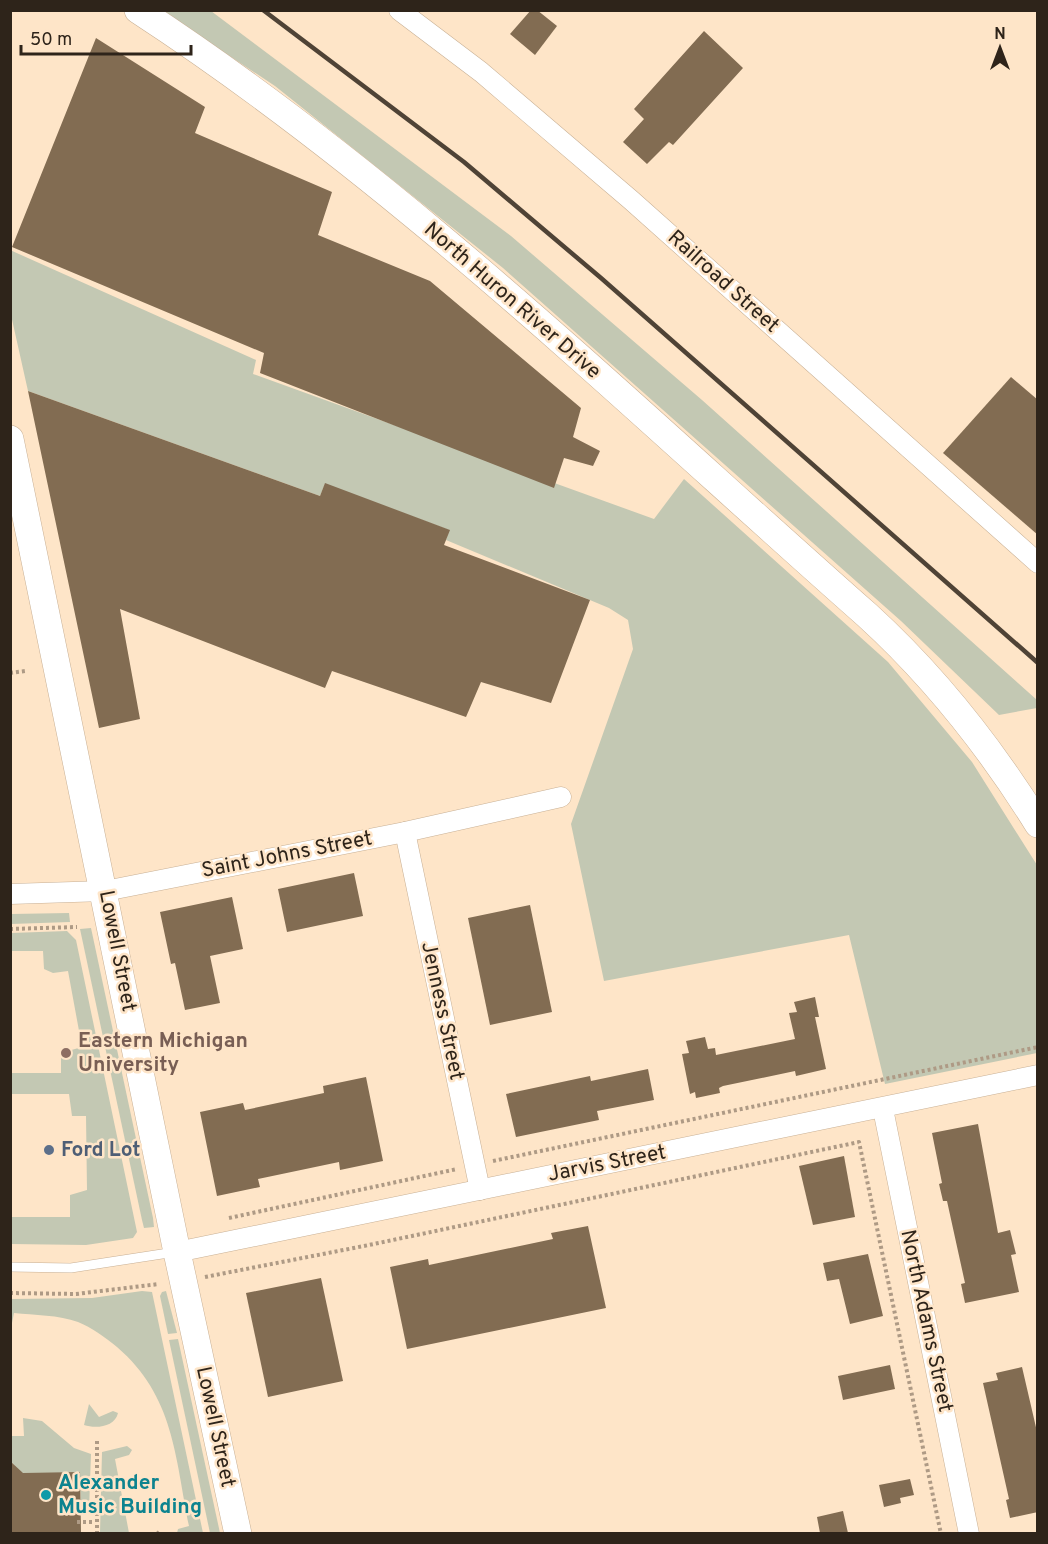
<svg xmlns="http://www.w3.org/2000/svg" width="1048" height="1544" font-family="Overpass,sans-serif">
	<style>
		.green { fill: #c3c8b3 }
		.building { fill: #826c52 }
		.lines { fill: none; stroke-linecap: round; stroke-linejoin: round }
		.lane-casing { stroke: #c8b095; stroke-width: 10 }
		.street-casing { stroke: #c8b095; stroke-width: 21 }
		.secondary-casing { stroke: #c8b095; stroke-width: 28 }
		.path { stroke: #ae9a85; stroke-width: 4; stroke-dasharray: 3 3; stroke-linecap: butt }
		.lane { stroke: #fff; stroke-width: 9 }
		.street { stroke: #fff; stroke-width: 20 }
		.secondary { stroke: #fff; stroke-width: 27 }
		.rail { stroke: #4f4336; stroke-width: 4.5 }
		.education-dot { fill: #8d6e63; stroke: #fee5c8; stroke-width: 2 }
		.service-dot { fill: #5c6f8a; stroke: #fee5c8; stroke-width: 2 }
		.culture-dot { fill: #0f9aa8; stroke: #fee5c8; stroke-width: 2 }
		.labels { text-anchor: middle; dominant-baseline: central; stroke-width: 5; stroke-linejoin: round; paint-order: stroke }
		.street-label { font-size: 21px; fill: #2e241a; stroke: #fee5c8 }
		.education-label { font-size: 21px; font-weight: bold; fill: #785e54; stroke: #fee5c8; text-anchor: start }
		.service-label { font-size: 21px; font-weight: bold; fill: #4e5e75; stroke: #fee5c8; text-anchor: start }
		.culture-label { font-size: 21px; font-weight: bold; fill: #0d838f; stroke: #fee5c8; text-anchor: start }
	</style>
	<rect width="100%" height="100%" fill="#fee5c8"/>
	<!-- green -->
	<g class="green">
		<path d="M 162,11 L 211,11 L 511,236 L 702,400 L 1037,700 L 1037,708 L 999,715 L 901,621 L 503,268 L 275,86 Z"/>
		<path d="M 10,250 L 256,360 L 253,374 L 654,519 L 684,479 L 888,662 L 972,762 L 1037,865 L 1037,1053 L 885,1084 L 849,935 L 604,981 L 571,824 L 633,649 L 628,620 L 609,608 L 446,540 L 449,530 L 325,484 L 320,496 L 28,391 L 11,315 Z"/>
		<path d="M 69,913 L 70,922 L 11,924 L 11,914 Z"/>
		<path d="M 91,928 L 153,1218 L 154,1227 L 144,1228 L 142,1220 L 80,929 Z"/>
		<path d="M 67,931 L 76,940 L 137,1232 L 133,1238 L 86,1245 L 11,1244 L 11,1217 L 70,1217 L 70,1195 L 87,1190 L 86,1116 L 72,1116 L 69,1094 L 11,1094 L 11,1073 L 61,1073 L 61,1053 L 82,1047 L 68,971 L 53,973 L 44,969 L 43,951 L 11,951 L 11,933 Z"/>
		<path d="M 142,1291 L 152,1292 L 203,1533 L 177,1533 L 178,1529 L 189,1526 C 175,1456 174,1396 117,1347 C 106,1338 91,1327 78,1322 C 59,1315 34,1315 14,1313 L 11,1328 L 11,1299 L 92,1298 Z"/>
		<path d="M 166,1291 L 177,1333 L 168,1334 L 160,1296 L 162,1292 Z"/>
		<path d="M 178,1339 L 220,1533 L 210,1533 L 169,1340 Z"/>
		<path d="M 89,1404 L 99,1417 L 113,1411 L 118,1413 C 115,1427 96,1429 84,1425 Z"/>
		<path d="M 23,1418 L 42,1421 L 74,1448 L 91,1454 L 89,1511 L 81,1514 L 80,1477 L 76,1473 L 15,1473 L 15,1466 L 11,1462 L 11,1436 L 24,1436 Z"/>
		<path d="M 127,1446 L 132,1450 L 129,1455 L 115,1459 L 129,1533 L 100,1533 L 102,1452 Z"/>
	</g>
	<!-- building -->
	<g class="building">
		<path d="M 531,10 L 537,10 L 557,26 L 535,55 L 510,34 Z"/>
		<path d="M 704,31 L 743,68 L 673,145 L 669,142 L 647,164 L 623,142 L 644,119 L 634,109 Z"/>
		<path d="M 96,38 L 205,107 L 195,133 L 332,192 L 318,235 L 430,281 L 581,408 L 573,437 L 600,451 L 593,466 L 564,458 L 554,488 L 260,373 L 264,353 L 12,247 Z"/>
		<path d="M 1011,377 L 1038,400 L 1038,535 L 943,453 Z"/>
		<path d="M 28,391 L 320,496 L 325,483 L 450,530 L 444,545 L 590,600 L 551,703 L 481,682 L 466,717 L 332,671 L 325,688 L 120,609 L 140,719 L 99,728 Z"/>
		<path d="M 354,873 L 363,916 L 287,932 L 278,889 Z"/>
		<path d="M 232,897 L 243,949 L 210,956 L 220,1003 L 185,1010 L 175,963 L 171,964 L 160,912 Z"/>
		<path d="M 530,905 L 552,1012 L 490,1025 L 468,918 Z"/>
		<path d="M 815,997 L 819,1017 L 815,1017 L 826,1069 L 796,1076 L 795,1071 L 723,1086 L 719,1088 L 720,1093 L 696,1098 L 695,1092 L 690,1094 L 682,1054 L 689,1053 L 686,1041 L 705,1037 L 708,1049 L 715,1048 L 716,1055 L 795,1039 L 789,1013 L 797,1012 L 794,1002 Z"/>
		<path d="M 648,1069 L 654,1100 L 597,1111 L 599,1120 L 516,1137 L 506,1094 L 590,1076 L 591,1081 Z"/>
		<path d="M 366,1077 L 383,1161 L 340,1170 L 339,1162 L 258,1179 L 260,1187 L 217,1196 L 200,1112 L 243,1103 L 245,1110 L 324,1093 L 323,1086 Z"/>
		<path d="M 978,1124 L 998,1233 L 1010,1230 L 1016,1254 L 1011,1255 L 1019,1292 L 965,1303 L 961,1284 L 965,1283 L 947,1201 L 943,1201 L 939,1184 L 942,1183 L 932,1133 Z"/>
		<path d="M 844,1156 L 855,1217 L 813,1225 L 799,1166 Z"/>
		<path d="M 588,1226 L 606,1308 L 407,1349 L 390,1267 L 428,1259 L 429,1265 L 553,1239 L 551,1233 Z"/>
		<path d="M 868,1254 L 883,1316 L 850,1324 L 839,1279 L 827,1281 L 823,1263 Z"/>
		<path d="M 321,1278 L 343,1381 L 268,1397 L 246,1293 Z"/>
		<path d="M 890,1365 L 895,1389 L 843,1400 L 838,1376 Z"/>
		<path d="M 1022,1367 L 1038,1436 L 1038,1512 L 1010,1518 L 1006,1500 L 1009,1499 L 983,1383 L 998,1380 L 996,1373 Z"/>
		<path d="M 10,1461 L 23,1473 L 80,1472 L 81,1533 L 10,1533 Z"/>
		<path d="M 910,1479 L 914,1495 L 900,1498 L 901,1503 L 884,1507 L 879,1485 Z"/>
		<path d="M 843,1511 L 848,1533 L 820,1533 L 817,1517 Z"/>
	</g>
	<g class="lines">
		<defs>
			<path id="lane" d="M 10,1267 L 71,1268 L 175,1252"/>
			<g id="street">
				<path d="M 399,10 L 481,72 L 631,200 L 1038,563"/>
				<path d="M 405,832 L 480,1190"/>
				<path d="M 10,894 L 105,891 L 405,832 L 561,797"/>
				<path d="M 883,1109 L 969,1534"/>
				<path d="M 177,1252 L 1038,1075"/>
			</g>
			<g id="secondary">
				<path d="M 138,10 C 403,183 631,407 867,615 C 934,676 990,747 1038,824"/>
				<path d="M 10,439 L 177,1252 L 238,1534"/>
			</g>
		</defs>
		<!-- lane casing -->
		<use href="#lane" class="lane-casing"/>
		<!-- street casing -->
		<use href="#street" class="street-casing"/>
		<!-- secondary casing -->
		<use href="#secondary" class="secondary-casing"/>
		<!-- path -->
		<g class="path">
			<path d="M 10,673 L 25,671"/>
			<path d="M 10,929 L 77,927"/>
			<path d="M 493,1161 L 1038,1047"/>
			<path d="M 229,1218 L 457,1169"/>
			<path d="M 205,1277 L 369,1245 L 859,1142 L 941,1534"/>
			<path d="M 10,1293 L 76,1294 L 159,1284"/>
			<path d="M 77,1522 L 95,1522"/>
			<path d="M 97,1534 L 97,1438"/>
			<path d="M 157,1534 L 160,1531"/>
		</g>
		<!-- lane -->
		<use href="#lane" class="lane"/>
		<!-- street -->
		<use href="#street" class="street"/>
		<!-- secondary -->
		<use href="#secondary" class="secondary"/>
		<!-- rail -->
		<path class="rail" d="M 263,10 L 464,162 L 601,278 L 1038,663"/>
	</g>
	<!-- markers -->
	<circle class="education-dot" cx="66" cy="1053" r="6"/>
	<circle class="service-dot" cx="49" cy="1150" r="6"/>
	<circle class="culture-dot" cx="46" cy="1495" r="6"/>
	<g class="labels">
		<!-- street labels -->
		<g class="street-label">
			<text transform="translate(723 282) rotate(42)">Railroad Street</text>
			<text transform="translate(512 301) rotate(41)">North Huron River Drive</text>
			<text transform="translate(287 855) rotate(-11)">Saint Johns Street</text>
			<text transform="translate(117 951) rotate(79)">Lowell Street</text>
			<text transform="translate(442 1011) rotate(78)">Jenness Street</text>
			<text transform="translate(607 1164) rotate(-11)">Jarvis Street</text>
			<text transform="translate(926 1321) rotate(78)">North Adams Street</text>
			<text transform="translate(215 1427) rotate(78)">Lowell Street</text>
		</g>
		<!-- education labels -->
		<g class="education-label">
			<text x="78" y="1041">Eastern Michigan<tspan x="78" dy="24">University</tspan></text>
		</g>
		<!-- service labels -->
		<g class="service-label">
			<text x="61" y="1150">Ford Lot</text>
		</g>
		<!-- culture labels -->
		<g class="culture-label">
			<text x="58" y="1483">Alexander<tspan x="58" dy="24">Music Building</tspan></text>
		</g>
	</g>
	<!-- border -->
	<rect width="1048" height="1544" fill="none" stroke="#2e241a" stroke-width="24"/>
	<!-- north arrow -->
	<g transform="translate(1000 48)" stroke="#fee5c8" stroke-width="4.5" paint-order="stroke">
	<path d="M0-4.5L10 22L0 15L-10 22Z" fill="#2e241a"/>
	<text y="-9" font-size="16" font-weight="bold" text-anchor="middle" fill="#2e241a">N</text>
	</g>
	<!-- scale -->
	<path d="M21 45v9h170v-9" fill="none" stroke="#2e241a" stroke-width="3"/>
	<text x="30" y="45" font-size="18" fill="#2e241a" stroke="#fee5c8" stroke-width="4.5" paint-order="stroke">50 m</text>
</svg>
